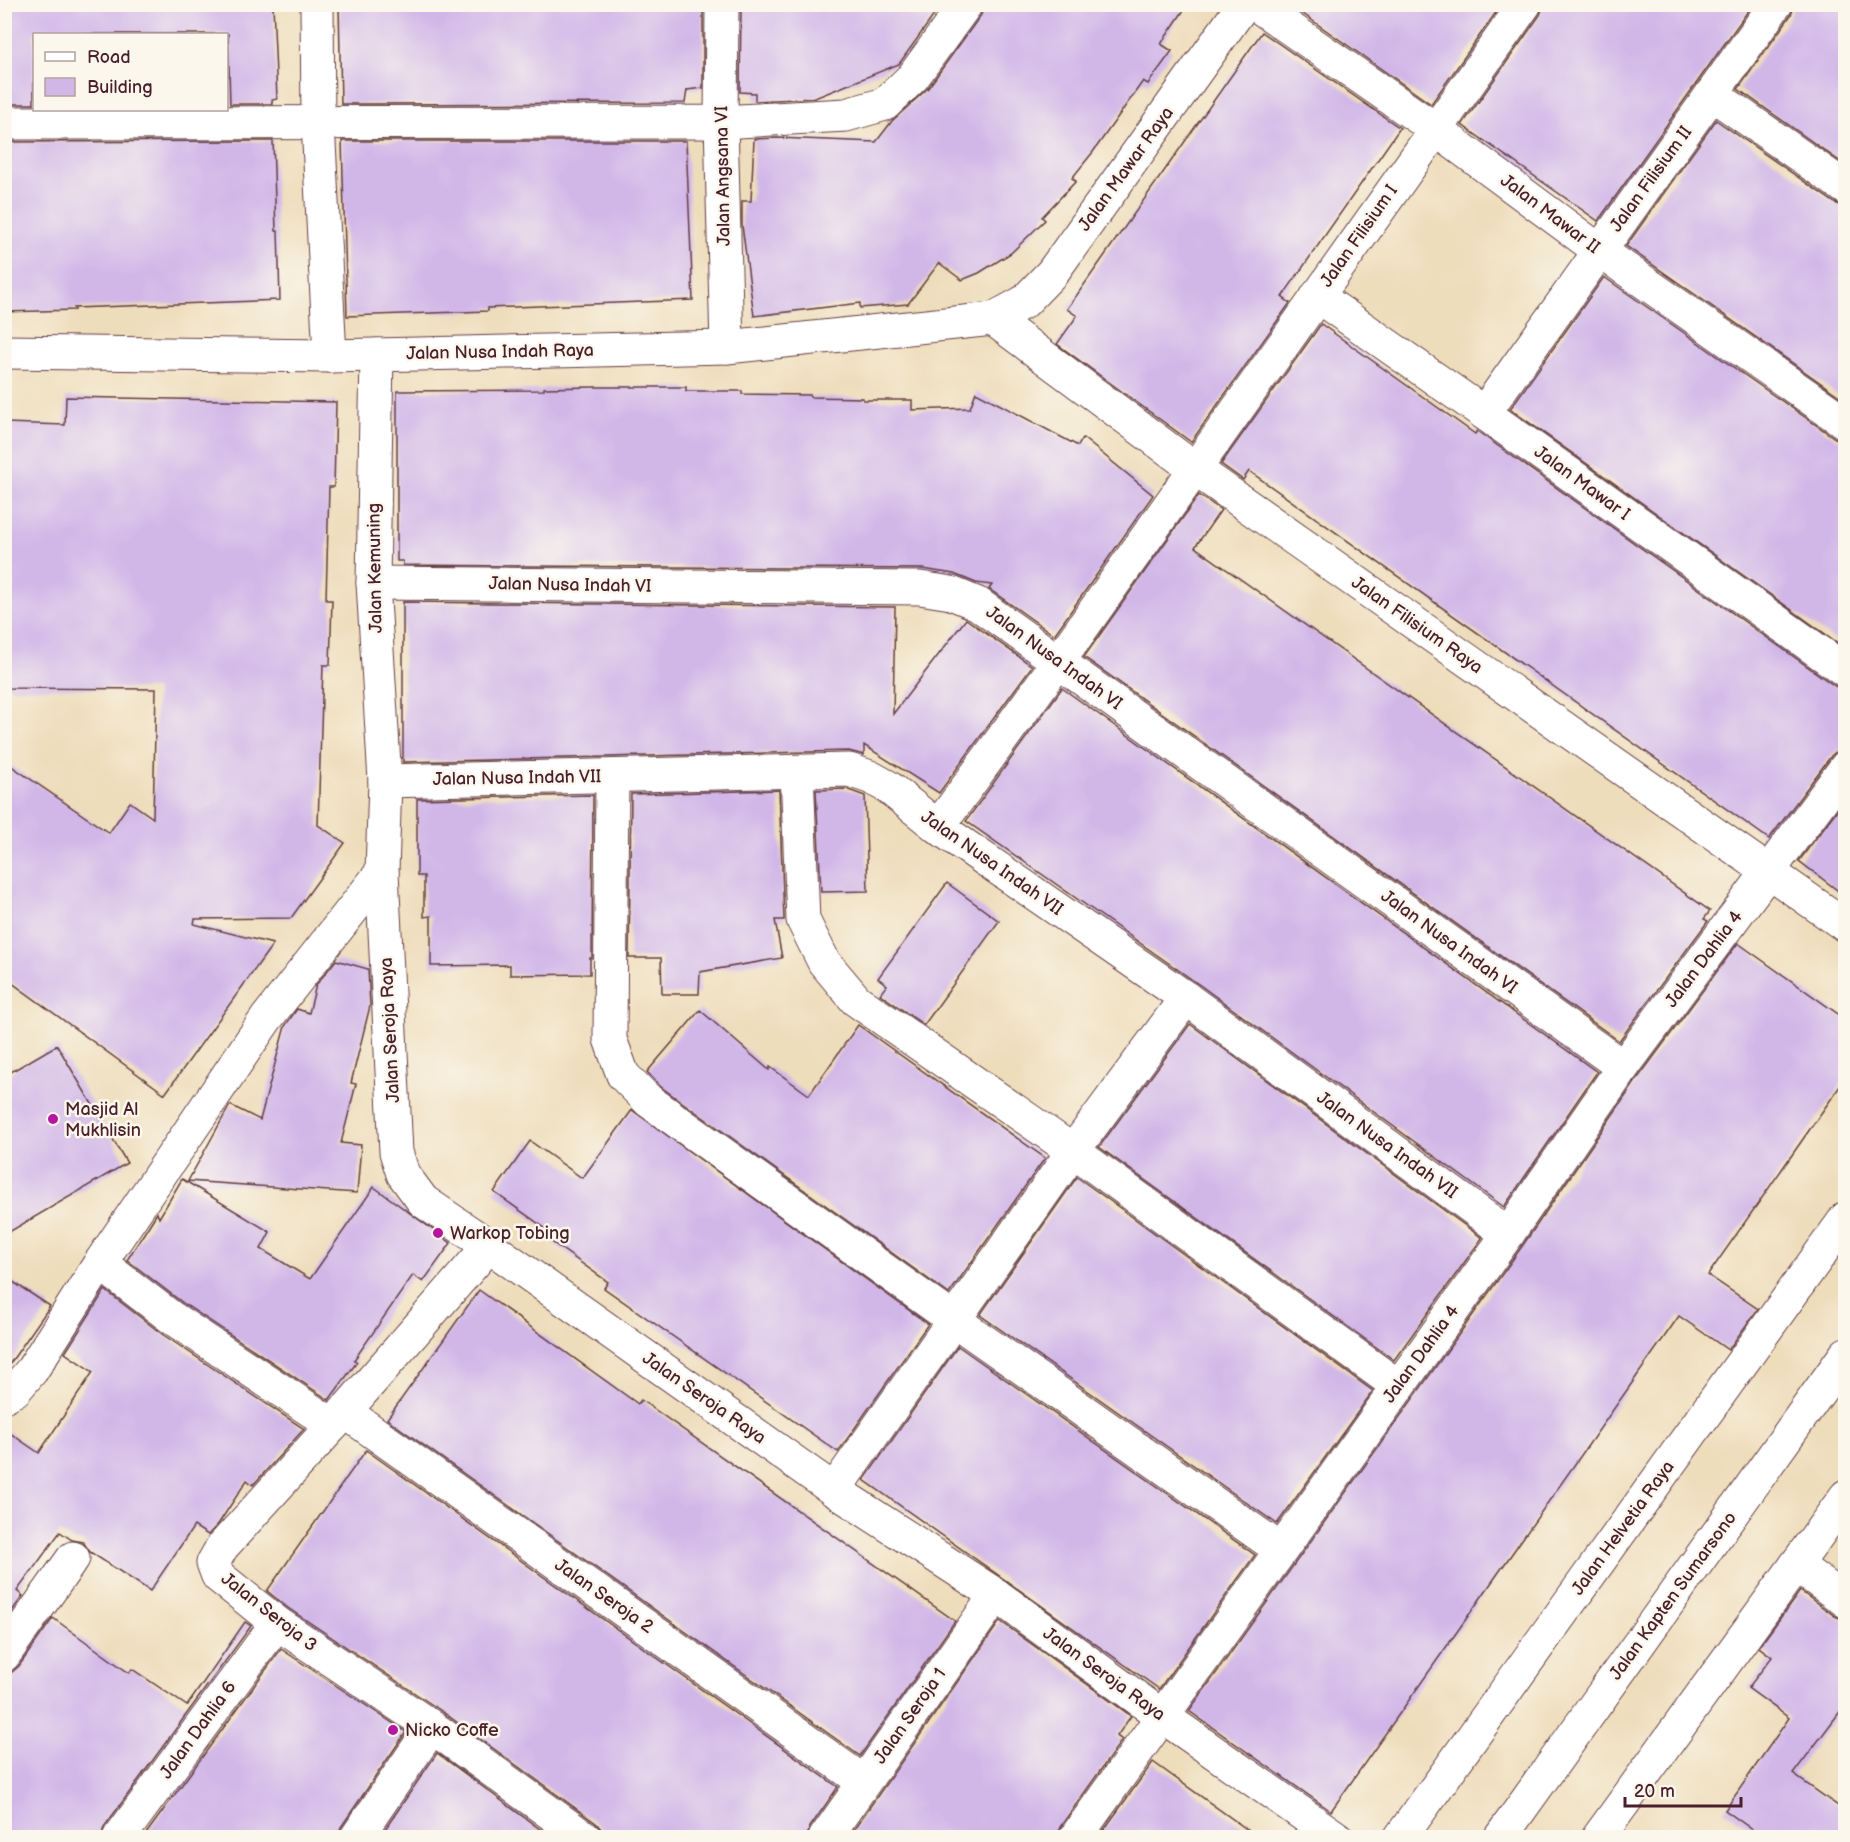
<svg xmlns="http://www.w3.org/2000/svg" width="1850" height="1842" font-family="'Balsamiq Sans',sans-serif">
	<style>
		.building { fill: #d1b7e8 }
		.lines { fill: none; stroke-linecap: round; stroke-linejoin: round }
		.minor-casing { stroke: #633c41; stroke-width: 35 }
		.trunk-casing { stroke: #633c41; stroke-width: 35 }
		.minor { stroke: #fff; stroke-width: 33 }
		.trunk { stroke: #fff; stroke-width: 33 }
		.poi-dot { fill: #b5179e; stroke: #fbf7ec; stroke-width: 2 }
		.labels { text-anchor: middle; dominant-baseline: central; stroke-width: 5; stroke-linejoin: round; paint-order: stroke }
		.street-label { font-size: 18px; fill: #4a1f2b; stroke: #fbf7ec }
		.poi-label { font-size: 18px; fill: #4a1f2b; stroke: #fbf7ec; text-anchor: start }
	</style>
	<rect width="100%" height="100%" fill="#fbf7ec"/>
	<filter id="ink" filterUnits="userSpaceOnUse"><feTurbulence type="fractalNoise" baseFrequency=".0167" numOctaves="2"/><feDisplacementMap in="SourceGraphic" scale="12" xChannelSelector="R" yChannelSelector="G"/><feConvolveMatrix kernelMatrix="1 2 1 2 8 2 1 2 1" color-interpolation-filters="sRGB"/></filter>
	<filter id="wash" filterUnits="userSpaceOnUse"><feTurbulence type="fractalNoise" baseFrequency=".008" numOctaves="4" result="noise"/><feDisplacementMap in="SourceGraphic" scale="24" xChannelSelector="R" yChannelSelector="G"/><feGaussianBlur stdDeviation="1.35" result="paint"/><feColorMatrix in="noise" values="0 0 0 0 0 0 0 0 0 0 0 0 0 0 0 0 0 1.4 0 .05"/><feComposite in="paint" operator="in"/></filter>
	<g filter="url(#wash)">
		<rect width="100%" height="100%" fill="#edb"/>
		<g id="blocks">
			<!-- building -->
			<g class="building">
				<path d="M 4,4 L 273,4 L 277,99 L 272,100 L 272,104 L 230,104 L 228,34 L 34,34 L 34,104 L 4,104 Z"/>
				<path d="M 339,4 L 703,5 L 703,88 L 687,90 L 685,103 L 341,104 Z"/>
				<path d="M 836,4 L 942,4 L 899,64 L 815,98 L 755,101 L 755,93 L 740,92 L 741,6 L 828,8 Z"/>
				<path d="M 984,4 L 1188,4 L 1161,44 L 1172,51 L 1148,84 L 1143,81 L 1093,152 L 1072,178 L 1076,181 L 1042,217 L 1045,220 L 1011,253 L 979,273 L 962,280 L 939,263 L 908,304 L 860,308 L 860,303 L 754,316 L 742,225 L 742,201 L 751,201 L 754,139 L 777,138 L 876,142 L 892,121 L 928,88 L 981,15 Z"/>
				<path d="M 1289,4 L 1502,4 L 1431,104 Z"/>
				<path d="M 1544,4 L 1753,4 L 1598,221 L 1462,125 L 1540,15 Z"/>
				<path d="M 1795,4 L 1845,4 L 1845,165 L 1738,89 L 1791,15 Z"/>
				<path d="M 1262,32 L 1400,128 L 1282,297 L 1290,303 L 1191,442 L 1057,344 L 1077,316 L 1067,309 Z"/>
				<path d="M 1716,120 L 1835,203 L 1845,207 L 1845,400 L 1626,246 Z"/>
				<path d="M 273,141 L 276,231 L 278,231 L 280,300 L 74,308 L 75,310 L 4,312 L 4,142 Z"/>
				<path d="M 342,141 L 686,141 L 693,300 L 488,308 L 488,311 L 347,316 Z"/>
				<path d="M 1604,277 L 1835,438 L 1845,442 L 1845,648 L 1510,409 Z"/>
				<path d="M 1321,324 L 1475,434 L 1477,431 L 1835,686 L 1845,690 L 1845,749 L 1838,750 L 1831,756 L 1769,839 L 1249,471 L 1243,480 L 1221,464 Z"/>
				<path d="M 595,387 L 686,387 L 686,391 L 742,391 L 742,394 L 810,395 L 810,397 L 863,398 L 863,400 L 912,400 L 912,410 L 970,408 L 976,392 L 1078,446 L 1083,438 L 1153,495 L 1054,635 L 989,589 L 992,585 L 976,583 L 954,574 L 923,569 L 403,565 L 403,561 L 397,561 L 397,391 L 544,390 L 544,388 Z"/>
				<path d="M 66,397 L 336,402 L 334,487 L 329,487 L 326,600 L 332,600 L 330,665 L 323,665 L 318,825 L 345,843 L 291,918 L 195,919 L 194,924 L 273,944 L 165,1094 L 4,977 L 4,761 L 109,833 L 130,802 L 153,818 L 156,689 L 4,688 L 4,423 L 65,425 Z"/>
				<path d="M 1199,495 L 1221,510 L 1195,547 L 1710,911 L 1704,919 L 1708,921 L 1619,1041 L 1084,657 Z"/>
				<path d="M 403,602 L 895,607 L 893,714 L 966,619 L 1032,666 L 939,793 L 864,745 L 864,755 L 849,751 L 403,762 Z"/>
				<path d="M 1062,688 L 1597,1072 L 1504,1207 L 1197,983 L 966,821 Z"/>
				<path d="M 846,789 L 865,796 L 868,891 L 821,892 L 816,790 Z"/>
				<path d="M 779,790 L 784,920 L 775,920 L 782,958 L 700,972 L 699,994 L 662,994 L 661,958 L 629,958 L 631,794 Z"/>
				<path d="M 593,795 L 592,958 L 590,958 L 590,974 L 510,975 L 510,965 L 431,966 L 431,916 L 424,917 L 424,876 L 417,876 L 417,799 Z"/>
				<path d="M 1845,799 L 1845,896 L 1799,861 Z"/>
				<path d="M 947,883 L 999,921 L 924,1025 L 880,994 L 887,985 L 878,978 Z"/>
				<path d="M 1738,943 L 1845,1019 L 1845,1079 L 1708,1275 L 1758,1309 L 1728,1350 L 1679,1316 L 1331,1811 L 1189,1711 L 1523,1245 L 1638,1078 Z"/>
				<path d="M 336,960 L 368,969 L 370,1006 L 351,1083 L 356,1084 L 341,1143 L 361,1145 L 357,1193 L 188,1181 L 230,1105 L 260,1120 L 285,1026 L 297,1009 L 309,1013 L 316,985 Z"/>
				<path d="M 700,1010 L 769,1070 L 770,1067 L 809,1095 L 858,1025 L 1045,1158 L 949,1294 L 661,1087 L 647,1072 Z"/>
				<path d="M 1190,1024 L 1482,1238 L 1394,1360 L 1099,1147 Z"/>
				<path d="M 57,1045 L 127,1163 L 4,1235 L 4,1076 Z"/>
				<path d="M 632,1110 L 928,1324 L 838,1452 L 604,1288 L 608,1282 L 542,1235 L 546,1229 L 494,1192 L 530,1141 L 582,1178 L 584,1176 Z"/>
				<path d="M 1077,1177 L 1373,1391 L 1277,1524 L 980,1315 Z"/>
				<path d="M 182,1179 L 270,1232 L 261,1249 L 310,1279 L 374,1187 L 451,1243 L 423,1282 L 413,1275 L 354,1360 L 357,1362 L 329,1400 L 183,1303 L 127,1260 L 157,1213 L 159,1218 Z"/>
				<path d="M 4,1276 L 50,1306 L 4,1372 Z"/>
				<path d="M 105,1290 L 162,1334 L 304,1429 L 253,1485 L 247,1480 L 219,1523 L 208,1535 L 194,1526 L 150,1591 L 90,1552 L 83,1542 L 72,1540 L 60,1532 L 17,1591 L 23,1596 L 4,1622 L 4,1429 L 39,1453 L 93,1372 L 65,1353 Z"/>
				<path d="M 479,1290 L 638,1404 L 641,1400 L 955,1621 L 860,1756 L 387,1419 Z"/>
				<path d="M 958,1346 L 1255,1555 L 1159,1689 L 864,1480 Z"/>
				<path d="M 366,1450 L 838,1787 L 810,1827 L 806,1838 L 603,1838 L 602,1830 L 596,1823 L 443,1712 L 288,1608 L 267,1591 Z"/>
				<path d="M 1800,1591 L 1835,1616 L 1845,1620 L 1845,1705 L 1793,1774 L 1845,1811 L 1845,1838 L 1764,1838 L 1725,1810 L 1789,1718 L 1748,1688 L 1772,1657 L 1759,1647 Z"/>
				<path d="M 53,1618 L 129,1673 L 132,1669 L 187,1706 L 245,1622 L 251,1626 L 104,1827 L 101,1838 L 4,1838 L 4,1673 L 12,1672 L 19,1666 Z"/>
				<path d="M 1000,1621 L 1131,1716 L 1117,1736 L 1122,1740 L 1060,1827 L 1056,1838 L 848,1838 Z"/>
				<path d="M 281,1649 L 406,1732 L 341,1827 L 337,1838 L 143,1838 Z"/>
				<path d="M 437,1753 L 552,1838 L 379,1838 Z"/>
				<path d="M 1153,1762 L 1259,1838 L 1098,1838 Z"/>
			</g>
		</g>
	</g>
	<g filter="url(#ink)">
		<use href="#blocks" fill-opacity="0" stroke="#633c41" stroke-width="1.5"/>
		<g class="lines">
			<defs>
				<g id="minor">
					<path d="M 317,4 L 318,123 L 330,356"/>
					<path d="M 722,4 L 721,122 L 727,347"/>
					<path d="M 1255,4 L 1435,129 L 1600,251 L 1846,423"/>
					<path d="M 1712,94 L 1846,188"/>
					<path d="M 4,123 L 721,122 L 846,115 L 885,104 L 913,77 L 966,4"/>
					<path d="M 1317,296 L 1484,413 L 1846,671"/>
					<path d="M 993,319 L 1195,469 L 1846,926"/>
					<path d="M 4,352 L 330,356 L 727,347 L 993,319 L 1024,302 L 1052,273 L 1244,4"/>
					<path d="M 377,355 L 373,583 L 385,781 L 382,872 L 396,1152 L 403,1174 L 423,1201 L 489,1246 L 834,1490 L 996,1595 L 1162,1716 L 1337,1838"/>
					<path d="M 1484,413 L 1776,4"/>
					<path d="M 373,583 L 920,588 L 951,593 L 978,604 L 1623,1067"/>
					<path d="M 797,772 L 803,920 L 824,962 L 856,1000 L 1073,1151 L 1398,1386"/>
					<path d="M 612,776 L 610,1039 L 623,1075 L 649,1101 L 954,1320 L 1281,1550"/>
					<path d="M 385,781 L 849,770 L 870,777 L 888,787 L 938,827 L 1186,998 L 1508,1234"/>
					<path d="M 938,827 L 1058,662 L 1525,4"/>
					<path d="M 489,1246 L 333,1425 L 222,1547 L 213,1563 L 218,1576 L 277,1623 L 432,1727 L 585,1838"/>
					<path d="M 100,1263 L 172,1318 L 333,1425"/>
					<path d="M 4,1396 L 15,1390 L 32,1370 L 100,1263 L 266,1019 L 382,872"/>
					<path d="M 344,1411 L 864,1782"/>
					<path d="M 834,1490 L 1073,1151 L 1186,998"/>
					<path d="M 1796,1565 L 1846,1601"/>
					<path d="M 4,1655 L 73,1558"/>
					<path d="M 119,1838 L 277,1623"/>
					<path d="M 356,1838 L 432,1727"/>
					<path d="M 825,1838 L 996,1595"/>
					<path d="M 1075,1838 L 1508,1234 L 1623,1067 L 1846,767"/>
					<path d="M 1400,1838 L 1846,1218"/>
				</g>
				<g id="trunk">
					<path d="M 1500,1838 L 1846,1354"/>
					<path d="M 1598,1838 L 1846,1496"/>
				</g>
			</defs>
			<!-- minor casing -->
			<use href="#minor" class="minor-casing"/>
			<!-- trunk casing -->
			<use href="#trunk" class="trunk-casing"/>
			<!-- minor -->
			<use href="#minor" class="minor"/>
			<!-- trunk -->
			<use href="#trunk" class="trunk"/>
		</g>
	</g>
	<!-- markers -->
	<g class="poi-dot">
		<circle cx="53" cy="1119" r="6"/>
		<circle cx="438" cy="1233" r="6"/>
		<circle cx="393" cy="1730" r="6"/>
	</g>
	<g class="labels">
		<!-- street labels -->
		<g class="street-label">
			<text transform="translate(1126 169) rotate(-54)">Jalan Mawar Raya</text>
			<text transform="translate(723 176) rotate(-91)">Jalan Angsana VI</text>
			<text transform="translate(1651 179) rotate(-54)">Jalan Filisium II</text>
			<text transform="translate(1550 214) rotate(37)">Jalan Mawar II</text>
			<text transform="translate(1359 236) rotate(-55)">Jalan Filisium I</text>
			<text transform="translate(500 352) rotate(-1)">Jalan Nusa Indah Raya</text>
			<text transform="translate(1582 483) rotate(36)">Jalan Mawar I</text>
			<text transform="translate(375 568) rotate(-91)">Jalan Kemuning</text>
			<text transform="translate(570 585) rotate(1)">Jalan Nusa Indah VI</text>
			<text transform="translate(1417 625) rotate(35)">Jalan Filisium Raya</text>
			<text transform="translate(1054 658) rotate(36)">Jalan Nusa Indah VI</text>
			<text transform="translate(517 778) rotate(-1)">Jalan Nusa Indah VII</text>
			<text transform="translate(992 863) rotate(35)">Jalan Nusa Indah VII</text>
			<text transform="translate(1449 942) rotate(36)">Jalan Nusa Indah VI</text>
			<text transform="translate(1704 959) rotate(-53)">Jalan Dahlia 4</text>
			<text transform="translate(390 1030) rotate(-93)">Jalan Seroja Raya</text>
			<text transform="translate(1387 1145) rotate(36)">Jalan Nusa Indah VII</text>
			<text transform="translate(1421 1354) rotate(-54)">Jalan Dahlia 4</text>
			<text transform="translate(704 1398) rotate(35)">Jalan Seroja Raya</text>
			<text transform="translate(1623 1528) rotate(-54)">Jalan Helvetia Raya</text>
			<text transform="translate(604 1596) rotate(35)">Jalan Seroja 2</text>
			<text transform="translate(1673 1596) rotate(-54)">Jalan Kapten Sumarsono</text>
			<text transform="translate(269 1612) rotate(38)">Jalan Seroja 3</text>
			<text transform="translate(1104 1674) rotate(36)">Jalan Seroja Raya</text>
			<text transform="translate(910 1716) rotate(-55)">Jalan Seroja 1</text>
			<text transform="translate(198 1730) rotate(-54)">Jalan Dahlia 6</text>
		</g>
		<!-- poi labels -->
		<g class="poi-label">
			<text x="65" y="1109">Masjid Al<tspan x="65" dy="21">Mukhlisin</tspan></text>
			<text x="450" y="1233">Warkop Tobing</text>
			<text x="405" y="1730">Nicko Coffe</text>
		</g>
	</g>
	<!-- margin -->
	<rect width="1850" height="1842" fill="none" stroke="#fbf7ec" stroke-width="24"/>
	<!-- legend -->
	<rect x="33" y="33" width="195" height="78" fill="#fbf7ec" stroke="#b4a19f" stroke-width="1.5"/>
	<rect x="45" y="52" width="30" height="9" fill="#ffffff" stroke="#b4a19f" stroke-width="1.5"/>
	<text x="87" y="63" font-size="18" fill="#4a1f2b">Road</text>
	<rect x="45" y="78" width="30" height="18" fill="#d1b7e8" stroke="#b4a19f" stroke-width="1.5"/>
	<text x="87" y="93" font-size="18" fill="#4a1f2b">Building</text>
	<!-- scale -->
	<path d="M1625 1797v9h116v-9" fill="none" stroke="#4a1f2b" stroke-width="3"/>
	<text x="1634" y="1797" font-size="18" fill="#4a1f2b" stroke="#fbf7ec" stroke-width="4.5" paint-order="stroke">20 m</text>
</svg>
